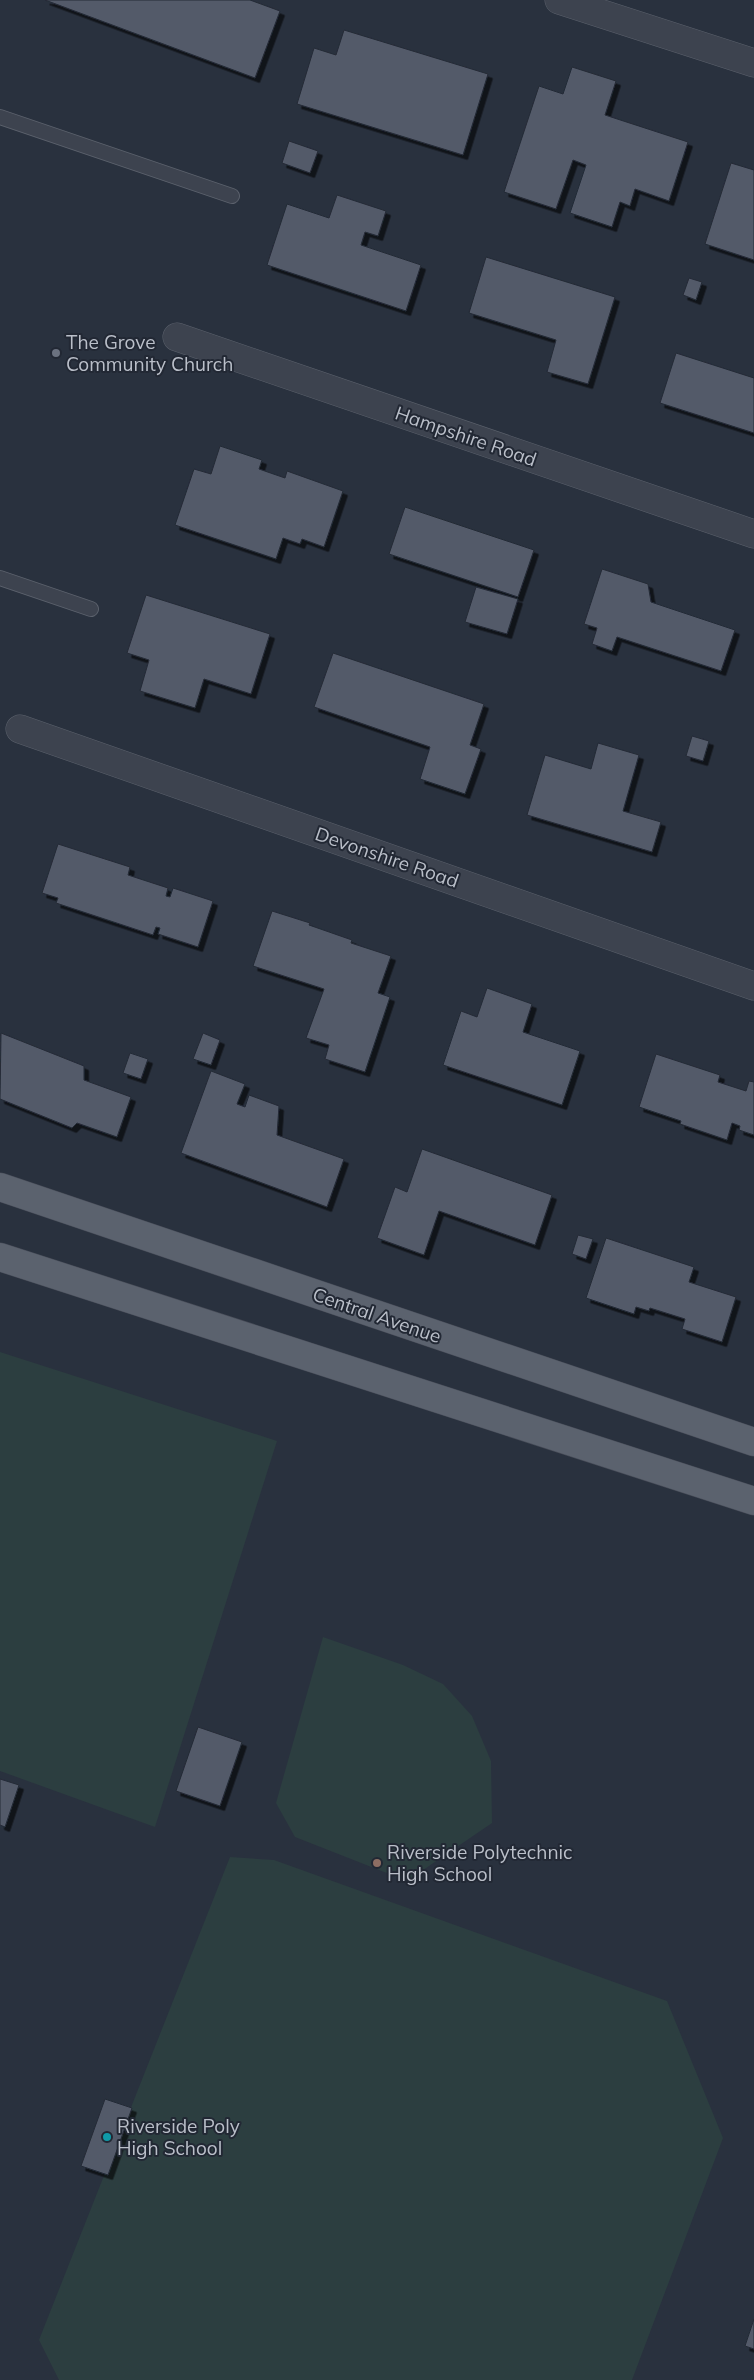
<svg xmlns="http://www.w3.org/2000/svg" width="754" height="2380" font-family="Mulish,sans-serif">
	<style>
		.green { fill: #2c3e40 }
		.building { fill: #535a69; stroke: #242a36; filter: url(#shadow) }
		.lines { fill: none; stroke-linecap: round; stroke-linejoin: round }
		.service-casing { stroke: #5b616c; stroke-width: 16 }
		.minor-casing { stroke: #5b616c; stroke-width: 29 }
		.primary-casing { stroke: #474c58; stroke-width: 29 }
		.service { stroke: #3d434f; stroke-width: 14 }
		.minor { stroke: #3d434f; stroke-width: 28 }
		.primary { stroke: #5b626e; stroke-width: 28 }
		.worship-dot { fill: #6b7280; stroke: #222834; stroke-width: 2 }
		.education-dot { fill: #8d6e63; stroke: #222834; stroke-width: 2 }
		.culture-dot { fill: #0f9aa8; stroke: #222834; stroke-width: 2 }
		.labels { text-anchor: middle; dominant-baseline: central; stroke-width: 4; stroke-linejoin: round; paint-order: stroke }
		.poi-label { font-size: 19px; fill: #babfc9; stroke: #222834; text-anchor: start }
		.street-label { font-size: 19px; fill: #babfc9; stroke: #222834 }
	</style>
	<defs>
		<filter id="shadow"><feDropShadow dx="4.5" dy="4.5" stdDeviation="0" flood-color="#0009"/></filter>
	</defs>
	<rect width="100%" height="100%" fill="#29313e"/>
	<!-- green -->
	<g class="green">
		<path d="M 0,1352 L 277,1441 L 155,1827 L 0,1771 Z"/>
		<path d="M 323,1637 L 403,1665 L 443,1684 L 472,1716 L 491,1761 L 492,1823 L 407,1881 L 295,1837 L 276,1803 Z"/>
		<path d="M 230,1857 L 274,1860 L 667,2001 L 723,2138 L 632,2380 L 59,2380 L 39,2340 Z"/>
	</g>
	<!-- building -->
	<g class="building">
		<path d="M 45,0 L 250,0 L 280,11 L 255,78 Z"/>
		<path d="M 344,30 L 488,74 L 463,155 L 297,104 L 314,48 L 336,55 Z"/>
		<path d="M 572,67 L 616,81 L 605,115 L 688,142 L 669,201 L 635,189 L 630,206 L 620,202 L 612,227 L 570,213 L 586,165 L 573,160 L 556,209 L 504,192 L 539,86 L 563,94 Z"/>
		<path d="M 289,141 L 318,151 L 310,173 L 282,163 Z"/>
		<path d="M 731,163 L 754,170 L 754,260 L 705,244 Z"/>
		<path d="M 337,195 L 386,211 L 378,236 L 365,232 L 361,245 L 421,265 L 406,311 L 267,265 L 287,204 L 329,218 Z"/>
		<path d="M 486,257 L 615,297 L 588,384 L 547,372 L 556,340 L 469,313 Z"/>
		<path d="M 689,278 L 702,282 L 696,300 L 683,295 Z"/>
		<path d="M 676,353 L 754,378 L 754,433 L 660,403 Z"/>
		<path d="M 220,446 L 262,460 L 259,469 L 285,478 L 287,471 L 343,491 L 324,547 L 302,539 L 300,544 L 283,538 L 276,559 L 175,525 L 194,469 L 211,474 Z"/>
		<path d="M 405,507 L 534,550 L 518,597 L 389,554 Z"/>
		<path d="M 602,569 L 648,584 L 651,602 L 735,630 L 721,671 L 617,637 L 612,651 L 592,644 L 597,628 L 584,624 Z"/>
		<path d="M 476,587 L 518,599 L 507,634 L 465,622 Z"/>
		<path d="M 146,595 L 270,634 L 251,694 L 204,679 L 195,708 L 140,691 L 149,660 L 127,653 Z"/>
		<path d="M 333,653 L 484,704 L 470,745 L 481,749 L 465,794 L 420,779 L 430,747 L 314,707 Z"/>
		<path d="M 692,736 L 709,741 L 703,761 L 686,756 Z"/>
		<path d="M 598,743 L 639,755 L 623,811 L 661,822 L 652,852 L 527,815 L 545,755 L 591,769 Z"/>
		<path d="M 58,844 L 130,867 L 128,875 L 168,888 L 166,896 L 170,897 L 173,888 L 213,901 L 198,947 L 158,934 L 160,928 L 156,927 L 153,935 L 56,903 L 58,898 L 42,893 Z"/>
		<path d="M 272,911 L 310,923 L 309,925 L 352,940 L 351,943 L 391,956 L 378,993 L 390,997 L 365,1072 L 325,1059 L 329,1045 L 306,1038 L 324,989 L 253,966 Z"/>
		<path d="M 487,988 L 532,1004 L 523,1032 L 580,1051 L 562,1105 L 443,1065 L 461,1011 L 477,1017 Z"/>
		<path d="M 1,1033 L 84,1066 L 84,1080 L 131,1097 L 117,1137 L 77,1123 L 72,1128 L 0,1099 Z"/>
		<path d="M 203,1033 L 220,1040 L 211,1065 L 193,1059 Z"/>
		<path d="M 130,1053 L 148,1059 L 141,1079 L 123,1073 Z"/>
		<path d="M 656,1054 L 720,1075 L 718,1082 L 746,1091 L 749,1081 L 754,1082 L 754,1135 L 739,1130 L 740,1126 L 732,1123 L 727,1140 L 680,1124 L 681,1121 L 639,1107 Z"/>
		<path d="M 211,1071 L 245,1084 L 237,1104 L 245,1107 L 249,1095 L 279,1106 L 277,1135 L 344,1159 L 327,1207 L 181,1153 Z"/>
		<path d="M 422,1149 L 552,1195 L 535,1245 L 439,1211 L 424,1255 L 377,1238 L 395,1187 L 407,1192 Z"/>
		<path d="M 578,1235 L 593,1239 L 586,1259 L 572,1254 Z"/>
		<path d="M 606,1238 L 694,1267 L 689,1282 L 736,1297 L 722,1342 L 682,1329 L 685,1319 L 650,1308 L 649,1311 L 636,1307 L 634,1314 L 586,1298 Z"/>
		<path d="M 198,1727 L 242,1742 L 220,1806 L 176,1791 Z"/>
		<path d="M 0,1779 L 19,1785 L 5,1827 L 0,1825 Z"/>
		<path d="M 105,2099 L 132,2108 L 108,2175 L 81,2166 Z"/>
		<path d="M 754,2319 L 754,2349 L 745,2346 Z"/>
	</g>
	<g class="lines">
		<defs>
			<g id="service">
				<path d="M 0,117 L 232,196"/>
				<path d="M 0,578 L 91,609"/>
			</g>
			<g id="minor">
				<path d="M 559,0 L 754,63"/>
				<path d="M 177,337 L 754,534"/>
				<path d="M 20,729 L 754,986"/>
			</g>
			<g id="primary">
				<path d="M 0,1187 L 754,1442"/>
				<path d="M 0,1257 L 754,1501"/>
			</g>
		</defs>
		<!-- service casing -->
		<use href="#service" class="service-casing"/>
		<!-- minor casing -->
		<use href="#minor" class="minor-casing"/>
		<!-- primary casing -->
		<use href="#primary" class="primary-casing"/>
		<!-- service -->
		<use href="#service" class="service"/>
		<!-- minor -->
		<use href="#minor" class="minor"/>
		<!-- primary -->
		<use href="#primary" class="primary"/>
	</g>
	<!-- markers -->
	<circle class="worship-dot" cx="56" cy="353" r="5"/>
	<circle class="education-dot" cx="377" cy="1863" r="5"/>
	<circle class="culture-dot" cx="107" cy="2137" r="5"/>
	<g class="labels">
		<!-- poi labels -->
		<g class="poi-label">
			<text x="66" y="342">The Grove<tspan x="66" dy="22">Community Church</tspan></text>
			<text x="387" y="1852">Riverside Polytechnic<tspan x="387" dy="22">High School</tspan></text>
			<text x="117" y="2126">Riverside Poly<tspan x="117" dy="22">High School</tspan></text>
		</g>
		<!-- street labels -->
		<g class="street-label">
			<text transform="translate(466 436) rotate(19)">Hampshire Road</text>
			<text transform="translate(387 857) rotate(19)">Devonshire Road</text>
			<text transform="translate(377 1315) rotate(19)">Central Avenue</text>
		</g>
	</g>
</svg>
